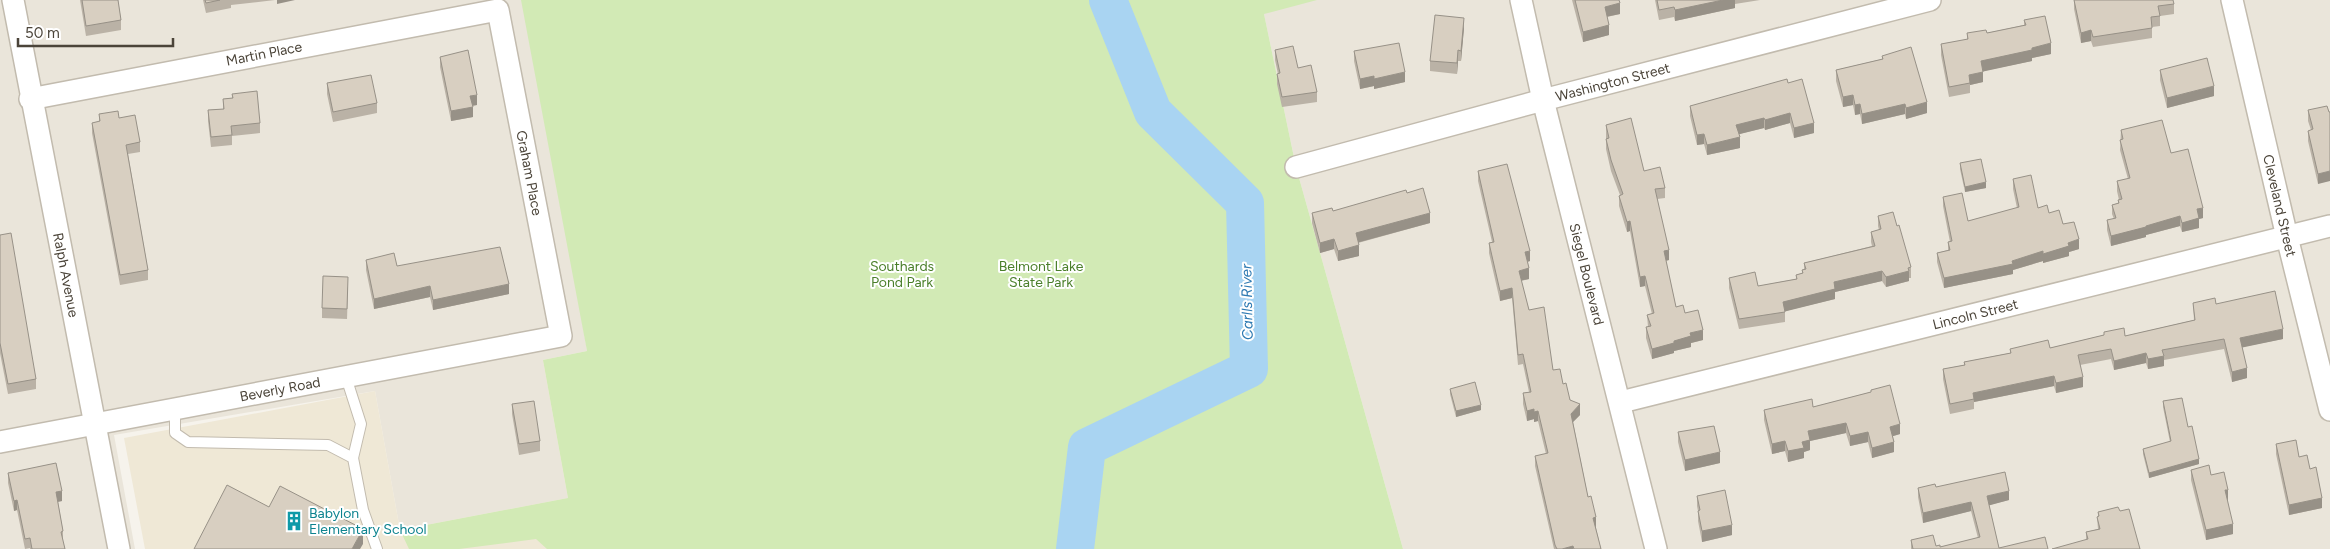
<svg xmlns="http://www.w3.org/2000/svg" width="2330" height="549" font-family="Figtree,sans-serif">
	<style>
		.residential { fill: #eae5da }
		.education { fill: #efe8d6 }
		.green { fill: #d2eab5 }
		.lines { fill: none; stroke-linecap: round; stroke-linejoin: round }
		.river { stroke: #a9d4f2; stroke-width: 38 }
		.lane-casing { stroke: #c2bbae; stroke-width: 12 }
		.street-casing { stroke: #c2bbae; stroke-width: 24 }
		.lane { stroke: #fff; stroke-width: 10 }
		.street { stroke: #fff; stroke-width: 21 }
		.wall { fill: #bab2a6 }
		.shaded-wall { fill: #979187 }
		.building { fill: #d8cfc1; stroke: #979187 }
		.labels { text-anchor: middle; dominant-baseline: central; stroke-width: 4; stroke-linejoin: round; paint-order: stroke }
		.street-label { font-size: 14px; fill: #4b4439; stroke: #fff }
		.park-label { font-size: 14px; fill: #4a7f2a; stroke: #fff }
		.culture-label { font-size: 14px; fill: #0d838f; stroke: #fff; text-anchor: start }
		.water-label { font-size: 15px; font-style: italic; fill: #2e7ab2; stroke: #fff }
	</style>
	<rect width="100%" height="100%" fill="#f6f3ec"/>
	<!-- residential -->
	<g class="residential">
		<path d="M 0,0 L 530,0 L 587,351 L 543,360 L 568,498 L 400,530 L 375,391 L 114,435 L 135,549 L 0,549 Z"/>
		<path d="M 1261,0 L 2330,0 L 2330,549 L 1403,549 L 1296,167 Z"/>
	</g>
	<!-- education -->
	<path class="education" d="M 773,316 L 810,549 L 145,549 L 124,438 L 375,391 L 400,530 L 568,498 L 543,360 Z"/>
	<!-- green -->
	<path class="green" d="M 521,0 L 1317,0 L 1264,14 L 1296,167 L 1403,549 L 547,549 L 536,539 L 459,549 L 409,549 L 400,530 L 568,498 L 543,360 L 587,351 Z"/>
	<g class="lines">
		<!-- river -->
		<path class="river" d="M 1075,549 L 1087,447 L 1249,369 L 1245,203 L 1153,112 L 1108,0"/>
		<defs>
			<g id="lane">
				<path d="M 346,377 L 361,424 L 353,458"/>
				<path d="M 175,409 L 175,433 L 188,442 L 328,445 L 353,458 L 363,510 L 377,549"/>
			</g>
			<g id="street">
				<path id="s1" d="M 13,0 L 119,549"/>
				<path id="s2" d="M 1521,0 L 1543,100 L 1656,549"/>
				<path id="s3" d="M 2232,0 L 2287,237 L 2330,410"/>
				<path id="s4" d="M 1296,167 L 1543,100 L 1930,0"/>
				<path id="s5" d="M 1621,402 L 2330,226"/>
				<path id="s6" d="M 0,442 L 561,336 L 498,10 L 30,99"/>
			</g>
		</defs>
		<!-- lane casing -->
		<use href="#lane" class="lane-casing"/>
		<!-- street casing -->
		<use href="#street" class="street-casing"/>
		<!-- lane -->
		<use href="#lane" class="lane"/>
		<!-- street -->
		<use href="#street" class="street"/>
	</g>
	<!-- wall -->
	<g class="wall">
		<path d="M 80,0 L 118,0 L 121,20 L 121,30 L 86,36 Z"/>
		<path d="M 203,0 L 275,0 L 231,5 L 231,8 L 206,13 Z"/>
		<path d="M 1572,0 L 1619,0 L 1620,14 L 1607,17 L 1609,35 L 1583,42 Z"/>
		<path d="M 1655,0 L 1760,0 L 1735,4 L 1735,8 L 1675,21 L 1674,17 L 1659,20 Z"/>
		<path d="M 2074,0 L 2174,4 L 2174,14 L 2160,16 L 2160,26 L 2152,27 L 2152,38 L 2093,47 L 2091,41 L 2081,43 L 2074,9 Z"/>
		<path d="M 2024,20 L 2051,54 L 2032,58 L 2032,61 L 1983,71 L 1983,82 L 1970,85 L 1970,93 L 1949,97 L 1941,55 L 1941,44 L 1967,40 L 1967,33 L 1987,33 L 2024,25 Z"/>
		<path d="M 1464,28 L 1461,61 L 1458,61 L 1457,74 L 1430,71 L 1430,61 Z"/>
		<path d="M 1275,50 L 1298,68 L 1317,92 L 1317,102 L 1282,107 L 1277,84 L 1277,74 L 1278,74 L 1275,60 Z"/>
		<path d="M 1354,51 L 1405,82 L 1374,89 L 1374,86 L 1360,89 L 1354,61 Z"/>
		<path d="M 1882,56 L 1927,113 L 1906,119 L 1905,114 L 1862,124 L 1860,114 L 1855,115 L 1853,105 L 1843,107 L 1836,81 L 1836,70 L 1882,59 Z"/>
		<path d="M 440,57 L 477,105 L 472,106 L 473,117 L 451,121 L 440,67 Z"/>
		<path d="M 2160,70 L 2214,96 L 2167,108 L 2160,80 Z"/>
		<path d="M 327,83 L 377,103 L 377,113 L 333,122 L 327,94 Z"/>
		<path d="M 1788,83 L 1814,133 L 1794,138 L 1790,123 L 1765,130 L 1764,128 L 1739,134 L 1740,148 L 1707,155 L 1704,144 L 1697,145 L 1690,116 L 1690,106 Z"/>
		<path d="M 232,94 L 260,123 L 260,133 L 232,136 L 232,145 L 211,147 L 208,121 L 208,110 L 223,109 L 223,99 L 232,98 Z"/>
		<path d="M 2308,110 L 2329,112 L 2318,184 L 2308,141 L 2308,131 L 2311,130 L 2308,121 Z"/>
		<path d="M 99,114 L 119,118 L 140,142 L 140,152 L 128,154 L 148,270 L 148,280 L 120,285 L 92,133 L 92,123 L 99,122 Z"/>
		<path d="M 1606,125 L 1644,171 L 1665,188 L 1665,198 L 1657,199 L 1669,260 L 1666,261 L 1676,307 L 1685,313 L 1703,340 L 1691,343 L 1691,347 L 1674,351 L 1674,353 L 1652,359 L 1646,338 L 1646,327 L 1648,327 L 1647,315 L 1652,314 L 1645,286 L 1640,287 L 1630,231 L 1627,232 L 1619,206 L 1619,196 L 1620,195 L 1611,171 L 1606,149 Z"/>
		<path d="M 2121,130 L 2171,153 L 2203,218 L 2199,219 L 2199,228 L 2182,232 L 2180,226 L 2146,235 L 2146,237 L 2111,246 L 2107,230 L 2107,220 L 2114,219 L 2112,214 L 2112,205 L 2118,203 L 2118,200 L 2119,200 L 2117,191 L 2117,181 L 2128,179 L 2120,150 Z"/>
		<path d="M 1960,163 L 1986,188 L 1965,192 L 1960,169 Z"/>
		<path d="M 1478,171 L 1530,261 L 1528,262 L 1529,279 L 1521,281 L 1529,310 L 1553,370 L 1563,384 L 1570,400 L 1580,415 L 1573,422 L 1588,497 L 1596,528 L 1601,549 L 1554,549 L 1535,466 L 1535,456 L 1546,454 L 1538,421 L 1534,422 L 1534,419 L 1527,421 L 1523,404 L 1523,393 L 1529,392 L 1523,364 L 1518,365 L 1512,298 L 1500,301 L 1489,253 L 1489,243 L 1492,242 L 1478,181 Z"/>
		<path d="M 2013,179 L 2038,208 L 2049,213 L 2063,224 L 2079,249 L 2069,252 L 2069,256 L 2043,263 L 2043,261 L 2013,270 L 2013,274 L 1944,288 L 1937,262 L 1937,253 L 1948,250 L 1948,242 L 1950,242 L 1943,206 L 1943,197 L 1968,221 L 2017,208 L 2013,189 Z"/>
		<path d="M 1407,193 L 1430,223 L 1358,243 L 1359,256 L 1338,261 L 1334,249 L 1320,253 L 1312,223 L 1312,213 L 1333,211 Z"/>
		<path d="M 1878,216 L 1897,226 L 1911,267 L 1911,278 L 1909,278 L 1909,281 L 1886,287 L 1882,281 L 1835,292 L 1835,299 L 1785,311 L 1785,322 L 1739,329 L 1729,288 L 1729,278 L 1758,286 L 1796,279 L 1796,275 L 1802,273 L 1802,270 L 1804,269 L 1804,263 L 1872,246 L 1871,242 L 1871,232 L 1879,230 L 1878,226 Z"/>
		<path d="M 0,235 L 36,379 L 36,389 L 8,394 L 0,353 Z"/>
		<path d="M 366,260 L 397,266 L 509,294 L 433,310 L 430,297 L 374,309 L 366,270 Z"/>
		<path d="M 348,287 L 347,319 L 322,318 L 322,308 Z"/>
		<path d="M 2193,303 L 2216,304 L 2283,339 L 2242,347 L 2247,378 L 2232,382 L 2224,349 L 2164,360 L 2164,366 L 2148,369 L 2146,363 L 2114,370 L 2111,359 L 2080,365 L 2083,387 L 2056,393 L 2054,386 L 1974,402 L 1974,409 L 1950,414 L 1943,379 L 1943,369 L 1964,365 L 1964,362 L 2010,353 L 2010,349 L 2050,348 L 2104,335 L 2104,332 L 2125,336 L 2194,320 Z"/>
		<path d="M 1450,389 L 1481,410 L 1456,417 L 1450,394 Z"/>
		<path d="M 1871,390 L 1900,434 L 1893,436 L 1894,452 L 1872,458 L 1868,442 L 1850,446 L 1846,433 L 1810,441 L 1810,450 L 1804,452 L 1804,458 L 1788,462 L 1785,451 L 1772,454 L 1764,420 L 1764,410 L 1813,407 L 1871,392 Z"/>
		<path d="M 2163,401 L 2188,427 L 2199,464 L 2149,478 L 2143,454 L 2143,449 L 2170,442 L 2163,407 Z"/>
		<path d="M 512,404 L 540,441 L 540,451 L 519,455 L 512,414 Z"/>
		<path d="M 1678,432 L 1720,463 L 1685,471 L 1678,442 Z"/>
		<path d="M 2276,444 L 2299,457 L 2310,469 L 2322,508 L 2289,515 L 2276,454 Z"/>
		<path d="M 2191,470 L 2211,475 L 2228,500 L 2227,500 L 2233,534 L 2206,540 L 2191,480 Z"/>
		<path d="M 8,473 L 62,501 L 58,502 L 63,531 L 63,542 L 65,549 L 30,549 L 30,548 L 25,549 L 17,510 L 14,511 L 8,483 Z"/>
		<path d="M 1936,487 L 2009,500 L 1989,505 L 1999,548 L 2048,549 L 1911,549 L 1911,540 L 1940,547 L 1978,538 L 1971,511 L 1923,523 L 1918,497 L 1918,488 Z"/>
		<path d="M 1697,496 L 1732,535 L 1702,542 L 1698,521 L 1698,511 L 1697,506 Z"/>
		<path d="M 2120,511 L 2140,549 L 2086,539 L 2086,532 L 2098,529 L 2097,517 L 2098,516 L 2098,512 Z"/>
	</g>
	<!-- shaded-wall -->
	<g class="shaded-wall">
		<path d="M 277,0 L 295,0 L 277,4 Z"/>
		<path d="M 1723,0 L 1735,0 L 1735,8 L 1675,21 L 1675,10 Z"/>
		<path d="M 1620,3 L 1620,14 L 1605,17 L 1605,7 Z"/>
		<path d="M 1464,18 L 1464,28 L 1461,61 L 1461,51 Z"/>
		<path d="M 1609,25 L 1609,35 L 1583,42 L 1583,32 Z"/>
		<path d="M 2091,30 L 2091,41 L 2081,43 L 2081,33 Z"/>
		<path d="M 2051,43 L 2051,54 L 2032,58 L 2032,61 L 1981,72 L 1981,61 Z"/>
		<path d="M 1458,50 L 1458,61 L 1457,74 L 1457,63 Z"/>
		<path d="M 1405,72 L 1405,82 L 1374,89 L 1374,79 Z"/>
		<path d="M 1983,72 L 1983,82 L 1970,85 L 1969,75 Z"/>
		<path d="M 1374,76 L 1374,86 L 1360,89 L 1360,79 Z"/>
		<path d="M 2214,86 L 2214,96 L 2167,108 L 2167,98 Z"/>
		<path d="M 477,95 L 477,105 L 470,106 L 470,96 Z"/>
		<path d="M 1853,95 L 1853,105 L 1843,107 L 1843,97 Z"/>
		<path d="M 1927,102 L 1927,113 L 1906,119 L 1906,108 Z"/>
		<path d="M 1860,104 L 1860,114 L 1855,115 L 1855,105 Z"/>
		<path d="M 1905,104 L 1905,114 L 1862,124 L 1862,114 Z"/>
		<path d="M 473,107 L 473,117 L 451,121 L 451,111 Z"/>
		<path d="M 1790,113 L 1790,123 L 1765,130 L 1765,120 Z"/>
		<path d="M 1764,118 L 1764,128 L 1736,135 L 1736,125 Z"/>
		<path d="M 1814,123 L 1814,133 L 1794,138 L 1794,128 Z"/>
		<path d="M 1704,134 L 1704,144 L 1697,145 L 1697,135 Z"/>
		<path d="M 1740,137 L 1740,148 L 1707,155 L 1707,145 Z"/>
		<path d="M 2330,171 L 2330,181 L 2318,184 L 2318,174 Z"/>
		<path d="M 1986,182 L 1986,188 L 1965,192 L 1965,187 Z"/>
		<path d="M 2203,208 L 2203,218 L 2199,219 L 2199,228 L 2182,232 L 2182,223 L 2197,209 Z"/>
		<path d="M 1430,213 L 1430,223 L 1356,243 L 1356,233 Z"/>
		<path d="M 2180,216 L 2180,226 L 2146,235 L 2146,237 L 2111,246 L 2111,236 Z"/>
		<path d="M 1630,221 L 1630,231 L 1627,232 L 1627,222 Z"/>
		<path d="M 1334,239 L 1334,249 L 1320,253 L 1320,243 Z"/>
		<path d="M 2079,239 L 2079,249 L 2069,252 L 2069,256 L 2043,263 L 2043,254 L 2068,243 Z"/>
		<path d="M 1359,245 L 1359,256 L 1338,261 L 1338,251 Z"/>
		<path d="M 1669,250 L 1669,260 L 1664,261 L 1664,251 Z"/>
		<path d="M 1530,251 L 1530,261 L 1525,262 L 1525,252 Z"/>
		<path d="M 2043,251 L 2043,261 L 2013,270 L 2013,274 L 1944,288 L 1944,278 L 2012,261 Z"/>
		<path d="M 1529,268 L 1529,279 L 1519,281 L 1519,271 Z"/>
		<path d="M 1882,271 L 1882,281 L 1835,292 L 1835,299 L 1783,312 L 1783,302 L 1834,282 Z"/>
		<path d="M 1909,271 L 1909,281 L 1886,287 L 1886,277 Z"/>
		<path d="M 1645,276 L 1645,286 L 1640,287 L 1640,277 Z"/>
		<path d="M 509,284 L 509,294 L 433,310 L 433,300 Z"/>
		<path d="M 430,286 L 430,297 L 374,309 L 374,299 Z"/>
		<path d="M 1512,288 L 1512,298 L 1500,301 L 1500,291 Z"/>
		<path d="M 2283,329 L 2283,339 L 2240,348 L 2240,338 Z"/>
		<path d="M 1703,330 L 1703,340 L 1691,343 L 1691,347 L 1674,351 L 1674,353 L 1652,359 L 1652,349 L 1674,341 L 1690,333 Z"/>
		<path d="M 2146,353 L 2146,363 L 2114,370 L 2114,361 Z"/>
		<path d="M 2164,356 L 2164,366 L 2148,369 L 2148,359 Z"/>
		<path d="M 2247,368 L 2247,378 L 2232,382 L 2232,372 Z"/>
		<path d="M 2054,376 L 2054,386 L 1974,402 L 1973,393 Z"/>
		<path d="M 2083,377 L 2083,387 L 2056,393 L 2056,383 Z"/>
		<path d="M 1580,404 L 1580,415 L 1571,424 L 1571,414 Z"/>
		<path d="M 1481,405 L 1481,410 L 1456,417 L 1456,411 Z"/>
		<path d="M 1534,409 L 1534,419 L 1527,421 L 1527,411 Z"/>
		<path d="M 1538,411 L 1538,421 L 1534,422 L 1534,412 Z"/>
		<path d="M 1846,423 L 1846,433 L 1810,441 L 1810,450 L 1804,452 L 1804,458 L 1788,462 L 1788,451 L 1802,442 L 1808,431 Z"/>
		<path d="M 1900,424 L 1900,434 L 1890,437 L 1890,427 Z"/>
		<path d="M 1868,432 L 1868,442 L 1850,446 L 1850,436 Z"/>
		<path d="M 1785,441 L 1785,451 L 1772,454 L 1772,444 Z"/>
		<path d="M 1894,442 L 1894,452 L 1872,458 L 1872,448 Z"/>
		<path d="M 1720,452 L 1720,463 L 1685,471 L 1685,460 Z"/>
		<path d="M 2199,459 L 2199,464 L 2149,478 L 2149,473 Z"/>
		<path d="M 2225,490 L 2228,490 L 2228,500 L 2225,501 Z"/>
		<path d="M 62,491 L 62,501 L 56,502 L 56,492 Z"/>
		<path d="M 2009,491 L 2009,500 L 1987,506 L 1987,496 Z"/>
		<path d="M 2322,498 L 2322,508 L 2289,515 L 2289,505 Z"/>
		<path d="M 17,500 L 17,510 L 14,511 L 14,501 Z"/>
		<path d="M 1971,502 L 1971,511 L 1923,523 L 1923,513 Z"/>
		<path d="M 1596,517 L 1596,528 L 1593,528 L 1593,518 Z"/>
		<path d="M 2233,524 L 2233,534 L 2206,540 L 2206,530 Z"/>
		<path d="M 1732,525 L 1732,535 L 1702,542 L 1702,531 Z"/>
		<path d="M 363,529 L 363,544 L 360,549 L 352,549 Z"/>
		<path d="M 1573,546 L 1573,549 L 1562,549 Z"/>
	</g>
	<!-- building -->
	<g class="building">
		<path d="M 82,0 L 118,0 L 121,20 L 86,26 Z"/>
		<path d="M 205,0 L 220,0 L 206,3 Z"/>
		<path d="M 1575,0 L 1619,0 L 1620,3 L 1605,7 L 1609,25 L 1583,32 Z"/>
		<path d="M 1657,0 L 1723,0 L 1675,10 L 1674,7 L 1659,10 Z"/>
		<path d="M 2074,0 L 2173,0 L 2174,4 L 2158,6 L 2160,16 L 2151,17 L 2152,28 L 2093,37 L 2091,30 L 2081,33 Z"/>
		<path d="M 1435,15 L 1464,18 L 1461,51 L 1458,50 L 1457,63 L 1430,61 Z"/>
		<path d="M 2045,16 L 2051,43 L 2032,48 L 2032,50 L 1981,61 L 1983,72 L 1969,75 L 1970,83 L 1949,87 L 1941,44 L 1968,39 L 1967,33 L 1986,30 L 1987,33 L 2026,25 L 2024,20 Z"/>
		<path d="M 1399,43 L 1405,72 L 1374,79 L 1374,76 L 1360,79 L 1354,51 Z"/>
		<path d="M 1293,46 L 1298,68 L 1311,65 L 1317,92 L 1282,97 L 1277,74 L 1280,73 L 1275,50 Z"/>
		<path d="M 1911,47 L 1927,102 L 1906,108 L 1905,104 L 1862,114 L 1860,104 L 1855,105 L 1853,95 L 1843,97 L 1836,70 L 1883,59 L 1882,56 Z"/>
		<path d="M 468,50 L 477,95 L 470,96 L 473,107 L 451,111 L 440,57 Z"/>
		<path d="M 2207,58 L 2214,86 L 2167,98 L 2160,70 Z"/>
		<path d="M 371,75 L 377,103 L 333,112 L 327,83 Z"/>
		<path d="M 1787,79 L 1788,83 L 1802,79 L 1814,123 L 1794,128 L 1790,113 L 1765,120 L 1764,118 L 1736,125 L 1740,137 L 1707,145 L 1704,134 L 1697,135 L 1690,106 Z"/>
		<path d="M 257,91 L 260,123 L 231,126 L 232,135 L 211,137 L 208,110 L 224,109 L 223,99 L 233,98 L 232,94 Z"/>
		<path d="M 2327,106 L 2329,112 L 2330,112 L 2330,171 L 2318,174 L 2308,131 L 2313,129 L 2308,110 Z"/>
		<path d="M 118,111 L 119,118 L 135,115 L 140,142 L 126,145 L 148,270 L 120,275 L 92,123 L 100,121 L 99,114 Z"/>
		<path d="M 1631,118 L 1644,171 L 1660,167 L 1665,188 L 1655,189 L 1669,250 L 1664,251 L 1676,307 L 1683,305 L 1685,313 L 1698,310 L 1703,330 L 1690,333 L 1691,336 L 1674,341 L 1674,343 L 1652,349 L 1646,327 L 1651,326 L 1647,315 L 1654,313 L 1645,276 L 1640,277 L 1630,221 L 1627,222 L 1619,196 L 1623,194 L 1611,160 L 1606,139 L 1609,138 L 1606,125 Z"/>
		<path d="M 2162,120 L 2171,153 L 2188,149 L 2203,208 L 2197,209 L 2199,218 L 2182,223 L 2180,216 L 2146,226 L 2146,227 L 2111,236 L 2107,220 L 2116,218 L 2112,205 L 2119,203 L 2118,200 L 2122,199 L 2117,181 L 2130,178 L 2120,140 L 2123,139 L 2121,130 Z"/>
		<path d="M 1981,159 L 1986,182 L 1965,187 L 1960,163 Z"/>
		<path d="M 1507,164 L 1530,251 L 1525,252 L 1529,268 L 1519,271 L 1529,310 L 1544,307 L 1553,370 L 1560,369 L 1563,384 L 1566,383 L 1570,400 L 1580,404 L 1571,414 L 1588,497 L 1591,496 L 1596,517 L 1593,518 L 1601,549 L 1574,549 L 1573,546 L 1562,549 L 1557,549 L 1555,545 L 1535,456 L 1548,453 L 1538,411 L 1534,412 L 1534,409 L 1527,411 L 1523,393 L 1531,392 L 1523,354 L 1518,355 L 1512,288 L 1500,291 L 1489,243 L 1494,242 L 1478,171 Z"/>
		<path d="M 2031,175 L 2038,208 L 2047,205 L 2049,213 L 2059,210 L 2063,224 L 2074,222 L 2079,239 L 2068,243 L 2069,246 L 2043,254 L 2043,251 L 2012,261 L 2013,264 L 1944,278 L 1937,253 L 1950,250 L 1948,242 L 1952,241 L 1943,197 L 1962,193 L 1968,221 L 2019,207 L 2013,179 Z"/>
		<path d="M 1423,188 L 1430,213 L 1356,233 L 1359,245 L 1338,251 L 1334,239 L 1320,243 L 1312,213 L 1332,208 L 1333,211 L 1406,190 L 1407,193 Z"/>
		<path d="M 1893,212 L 1897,226 L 1899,225 L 1911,267 L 1908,268 L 1909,271 L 1886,277 L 1882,271 L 1834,282 L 1835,289 L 1783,302 L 1785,312 L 1739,319 L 1729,278 L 1755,272 L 1758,286 L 1797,279 L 1796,275 L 1803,273 L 1802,270 L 1806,269 L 1804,263 L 1875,246 L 1871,232 L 1881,229 L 1878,216 Z"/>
		<path d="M 11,233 L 36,379 L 8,384 L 0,343 L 0,235 Z"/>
		<path d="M 500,247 L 509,284 L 433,300 L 430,286 L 374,299 L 366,260 L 394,253 L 397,266 Z"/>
		<path d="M 323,276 L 348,277 L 347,309 L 322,308 Z"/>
		<path d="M 2275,291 L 2283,329 L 2240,338 L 2247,368 L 2232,372 L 2224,339 L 2162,350 L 2164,356 L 2148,359 L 2146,353 L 2114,361 L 2111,349 L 2078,355 L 2083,377 L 2056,383 L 2054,376 L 1973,393 L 1974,399 L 1950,404 L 1943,369 L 1965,365 L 1964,362 L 2011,353 L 2010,349 L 2048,340 L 2050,348 L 2104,335 L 2104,332 L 2124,328 L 2125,336 L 2195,320 L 2193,303 L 2215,298 L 2216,304 Z"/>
		<path d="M 1475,382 L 1481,405 L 1456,411 L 1450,389 Z"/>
		<path d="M 1890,385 L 1900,424 L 1890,427 L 1894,442 L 1872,448 L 1868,432 L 1850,436 L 1846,423 L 1808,431 L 1810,440 L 1802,442 L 1804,448 L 1788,451 L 1785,441 L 1772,444 L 1764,410 L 1812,399 L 1813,407 L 1871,392 L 1871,390 Z"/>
		<path d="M 2182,398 L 2188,427 L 2192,426 L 2199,459 L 2149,473 L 2143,449 L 2171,441 L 2163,401 Z"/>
		<path d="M 534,401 L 540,441 L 519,444 L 512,404 Z"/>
		<path d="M 1714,426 L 1720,452 L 1685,460 L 1678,432 Z"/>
		<path d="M 2296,440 L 2299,457 L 2307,455 L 2310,469 L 2316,467 L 2322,498 L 2289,505 L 2276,444 Z"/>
		<path d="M 56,463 L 62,491 L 56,492 L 63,531 L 61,532 L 65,549 L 32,549 L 30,538 L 25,539 L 17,500 L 14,501 L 8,473 Z"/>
		<path d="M 2209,465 L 2211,475 L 2224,472 L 2228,490 L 2225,490 L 2233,524 L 2206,530 L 2191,470 Z"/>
		<path d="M 2005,472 L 2009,491 L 1987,496 L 1999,548 L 2045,537 L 2048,549 L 1913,549 L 1911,540 L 1933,535 L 1936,546 L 1940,545 L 1940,547 L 1980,537 L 1971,502 L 1923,513 L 1918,488 L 1935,484 L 1936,487 Z"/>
		<path d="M 227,485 L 269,507 L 280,486 L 363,529 L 352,549 L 194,549 Z"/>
		<path d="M 1725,490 L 1732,525 L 1702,531 L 1698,511 L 1700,510 L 1697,496 Z"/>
		<path d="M 2118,507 L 2120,511 L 2129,509 L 2140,549 L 2052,549 L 2088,539 L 2086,532 L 2100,529 L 2097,517 L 2099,516 L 2098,512 Z"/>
	</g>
	<!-- icons -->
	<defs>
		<symbol id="building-bare" viewBox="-9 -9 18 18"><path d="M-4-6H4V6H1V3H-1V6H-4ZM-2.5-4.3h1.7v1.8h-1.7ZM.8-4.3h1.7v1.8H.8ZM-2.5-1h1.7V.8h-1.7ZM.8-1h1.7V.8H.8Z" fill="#0f9aa8" stroke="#fff" stroke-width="2.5" paint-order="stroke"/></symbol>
	</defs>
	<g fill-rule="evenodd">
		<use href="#building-bare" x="280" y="507" width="28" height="28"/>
	</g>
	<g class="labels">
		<!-- street labels -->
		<g class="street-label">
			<text transform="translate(264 54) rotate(-11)">Martin Place</text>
			<text stroke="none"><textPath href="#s4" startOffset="328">Washington Street</textPath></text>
			<text transform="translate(529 173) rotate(79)">Graham Place</text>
			<text stroke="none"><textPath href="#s3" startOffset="211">Cleveland Street</textPath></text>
			<text stroke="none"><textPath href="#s1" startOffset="280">Ralph Avenue</textPath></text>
			<text stroke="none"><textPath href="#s2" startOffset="282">Siegel Boulevard</textPath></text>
			<text stroke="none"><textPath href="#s5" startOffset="365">Lincoln Street</textPath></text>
			<text stroke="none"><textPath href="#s6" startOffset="285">Beverly Road</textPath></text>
		</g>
		<!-- park labels -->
		<g class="park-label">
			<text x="902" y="266">Southards<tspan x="902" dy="16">Pond Park</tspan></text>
			<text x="1041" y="266">Belmont Lake<tspan x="1041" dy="16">State Park</tspan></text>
		</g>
		<!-- culture labels -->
		<g class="culture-label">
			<text x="309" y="513">Babylon<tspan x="309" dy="16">Elementary School</tspan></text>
		</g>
		<!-- water labels -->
		<g class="water-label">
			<text transform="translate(1247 302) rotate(-91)">Carlls River</text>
		</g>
	</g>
	<!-- scale -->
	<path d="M18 38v8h155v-8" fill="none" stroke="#4b4439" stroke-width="2.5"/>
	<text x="25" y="38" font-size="15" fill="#4b4439" stroke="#ffffff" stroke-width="4" paint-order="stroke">50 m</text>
</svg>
